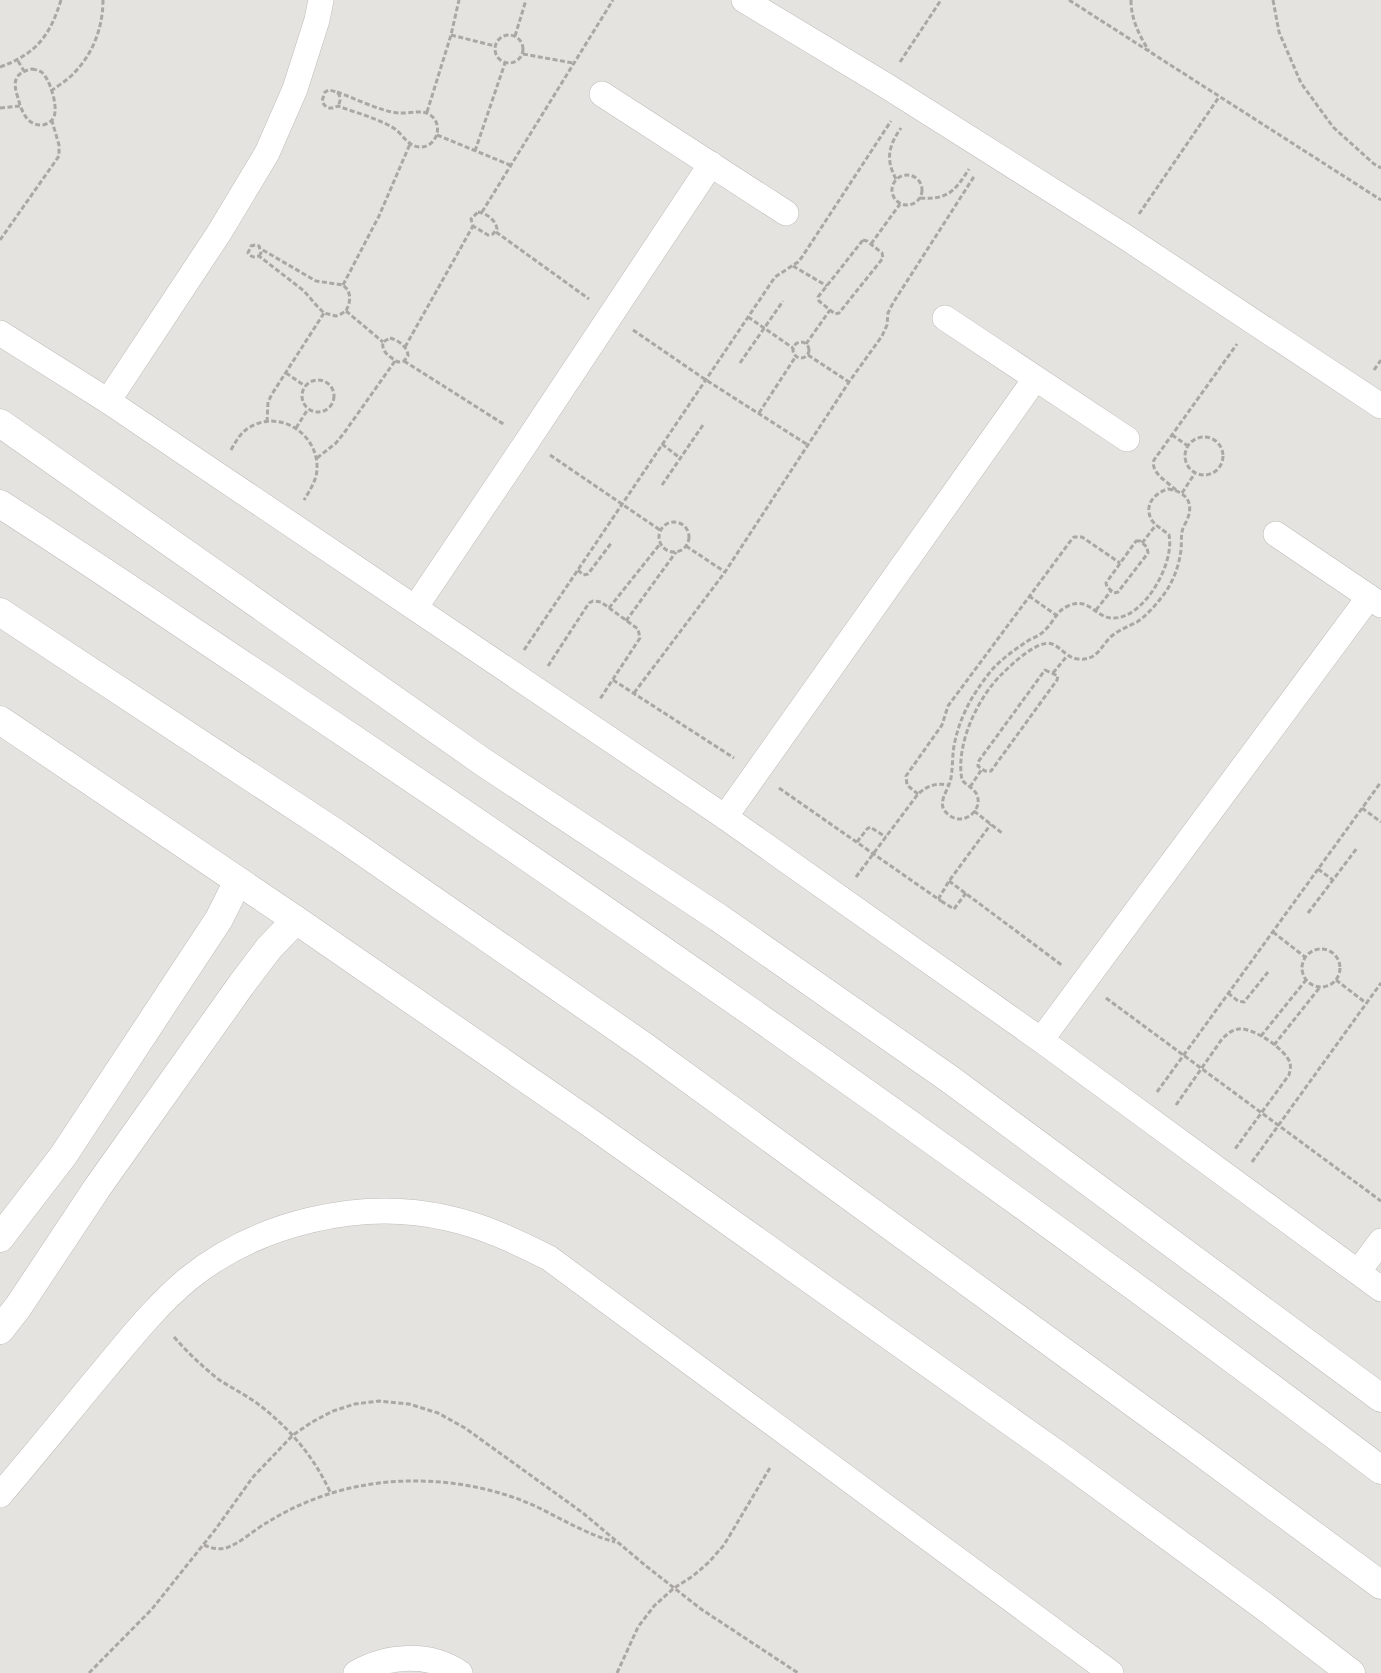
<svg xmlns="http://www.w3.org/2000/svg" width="1381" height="1673" font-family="Raleway,sans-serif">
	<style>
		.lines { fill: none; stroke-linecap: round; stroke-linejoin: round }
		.minor-casing { stroke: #bebcb8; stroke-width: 26 }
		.tertiary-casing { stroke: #bebcb8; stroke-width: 29 }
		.secondary-casing { stroke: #bebcb8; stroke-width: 29 }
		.path { stroke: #aaa8a5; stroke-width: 3; stroke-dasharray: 5 2.5; stroke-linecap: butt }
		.minor { stroke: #fff; stroke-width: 25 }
		.tertiary { stroke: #fff; stroke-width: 28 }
		.secondary { stroke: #fff; stroke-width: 28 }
	</style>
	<rect width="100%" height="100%" fill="#e5e3df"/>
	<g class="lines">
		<defs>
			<g id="minor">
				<path d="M 744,0 L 885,85 L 1124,236 L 1381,406"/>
				<path d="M 602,94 L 786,213"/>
				<path d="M 945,318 L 1127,439"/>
				<path d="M 0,333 L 108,401 L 725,817 L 1041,1040 L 1381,1289"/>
				<path d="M 108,401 L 219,233 L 267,153 L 295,89 L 317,20 L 321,0"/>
				<path d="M 1276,534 L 1381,605"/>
				<path d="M 415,608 L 528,440 L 711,164"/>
				<path d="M 725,817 L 1035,379"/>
				<path d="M 1041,1040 L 1369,597"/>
				<path d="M 1358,1272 L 1381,1241"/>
				<path d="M 0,1495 C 37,1452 72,1408 108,1365 C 133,1335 158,1304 188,1279 C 257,1223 360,1198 447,1218 C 484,1226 515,1241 549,1258 L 1111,1673"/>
				<path d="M 356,1673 C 387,1655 429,1652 460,1673"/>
			</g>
			<g id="tertiary">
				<path d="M 0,423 L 483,762 L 719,918 L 951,1080 L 1381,1398"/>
				<path d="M 0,720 L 296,920 L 586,1120 L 1062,1458 L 1269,1610 L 1351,1673"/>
				<path d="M 0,1238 L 63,1156 L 219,919 L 238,881"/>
				<path d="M 0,1330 L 18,1307 L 97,1188 L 241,985 L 269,948 L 296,920"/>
			</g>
			<g id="secondary">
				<path d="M 0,504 C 88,560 174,619 261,677 C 642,931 1016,1194 1381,1470"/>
				<path d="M 0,612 L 339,835 L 645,1047 L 1190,1444 L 1381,1585"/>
			</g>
		</defs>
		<!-- minor casing -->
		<use href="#minor" class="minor-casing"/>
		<!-- tertiary casing -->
		<use href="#tertiary" class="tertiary-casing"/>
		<!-- secondary casing -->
		<use href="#secondary" class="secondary-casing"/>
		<!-- path -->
		<g class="path">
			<path d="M 1069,0 L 1381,200"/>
			<path d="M 1131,0 C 1131,19 1139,35 1149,51"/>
			<path d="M 1273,0 L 1279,32 L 1301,83 L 1333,127 L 1374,164 L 1381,168"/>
			<circle cx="509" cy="49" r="14"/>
			<path d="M 451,35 L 495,46"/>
			<path d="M 515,36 L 526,0"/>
			<path d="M 523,54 L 573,63"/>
			<path d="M 18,61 L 24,71"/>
			<path d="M 900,62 L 941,0"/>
			<path d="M 0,67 C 36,54 50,36 61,0"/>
			<path d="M 32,69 C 37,70 42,71 45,76 C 51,84 60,112 52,120 C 49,123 45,125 42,125 C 27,126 21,110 18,98 C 13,83 13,73 32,69 Z"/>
			<path d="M 51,91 C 59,85 69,79 75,72 C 94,52 103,26 103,0"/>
			<path d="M 337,92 C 354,98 382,112 399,113 C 411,114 427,107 435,120 C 442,131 434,148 419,147 C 408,146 403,135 395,129 C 378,118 356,113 338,106 C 330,110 325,108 322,101 L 325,92 L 329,90 L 337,92 C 341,97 341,100 338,106"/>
			<path d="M 0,108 L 20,106"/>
			<path d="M 427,112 L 451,35 L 459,0"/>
			<path d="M 437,135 L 510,165"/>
			<path d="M 475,151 L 505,63"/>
			<circle cx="907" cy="190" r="15"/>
			<path d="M 896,179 C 885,159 889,145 901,128"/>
			<path d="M 920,198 C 948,200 955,191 969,169"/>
			<path d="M 478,212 C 486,213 496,220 497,229 L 493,234 L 488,235 L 473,226 L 471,219 Z"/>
			<path d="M 482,212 L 613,0"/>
			<path d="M 1139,214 L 1219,97"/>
			<path d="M 496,232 L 589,299"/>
			<path d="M 0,240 L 59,156 L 59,145 L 52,121"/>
			<path d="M 863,240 L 867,241 L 882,253 L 883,258 L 839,313 L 835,314 L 819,301 L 818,297 Z"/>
			<path d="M 871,244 L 900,204"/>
			<path d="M 259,256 L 261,253 L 259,246 L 255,245 L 251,246 L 248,253 C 251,257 254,258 259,256 L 304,291 L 317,306 L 324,313 L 336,316 L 341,314 L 346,311 L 349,304 L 350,297 L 348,290 L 343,285 L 316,281 L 261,249"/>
			<path d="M 793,266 L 827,286"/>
			<path d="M 343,285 L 379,216 L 410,144"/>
			<path d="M 346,311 L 383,342"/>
			<path d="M 748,317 L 793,348"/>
			<path d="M 633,330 L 706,380 L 808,445"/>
			<path d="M 390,338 C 398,340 408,347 408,356 L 404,361 L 398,362 C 390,357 381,352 383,342 Z"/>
			<circle cx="801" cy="350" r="8"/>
			<path d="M 806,344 L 830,310"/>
			<path d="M 405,347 L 473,226"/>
			<path d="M 808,355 L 849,382"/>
			<path d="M 404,361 L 505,425"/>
			<path d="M 740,363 L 783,301"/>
			<path d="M 1374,370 L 1381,360"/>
			<path d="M 286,373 L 305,386"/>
			<circle cx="318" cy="396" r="16"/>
			<path d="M 759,413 L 796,356"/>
			<path d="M 267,422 L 268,402 L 272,394 L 324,313"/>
			<path d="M 296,428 L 308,409"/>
			<path d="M 1172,435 L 1188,446"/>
			<circle cx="1204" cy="456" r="19"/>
			<path d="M 662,444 L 680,458"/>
			<path d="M 231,450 C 236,441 241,432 250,427 C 281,409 318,435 317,468 C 317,480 310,490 304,500"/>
			<path d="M 550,455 L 660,530"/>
			<path d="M 317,458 L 336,443 L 344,433 L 395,361"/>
			<path d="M 662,485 L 703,425"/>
			<path d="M 1168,489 C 1189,492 1195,506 1185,524 C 1180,532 1182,540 1181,550 C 1179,567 1172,585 1161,598 C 1154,607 1146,616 1137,622 C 1129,626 1121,629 1113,635 C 1101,644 1099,661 1078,659 C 1067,658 1062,648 1052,644 C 1038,639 1012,664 1002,674 C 978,697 955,745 962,780 C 966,785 972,787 976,793 C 985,809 964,827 949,815 C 934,804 949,791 951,778 C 953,766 952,753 955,741 C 961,714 974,692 991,671 C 1002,658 1016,649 1029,640 C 1035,637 1041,635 1045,630 C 1054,622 1056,611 1068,606 C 1089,596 1095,618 1113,618 C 1144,619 1175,563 1169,535 C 1164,530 1155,526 1151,519 C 1144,504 1155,493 1168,489 Z"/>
			<path d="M 1176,490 C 1168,482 1150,473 1154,460 L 1237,344"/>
			<path d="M 1182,493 L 1195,473"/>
			<circle cx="674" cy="537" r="15"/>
			<path d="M 1136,541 L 1140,541 L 1147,547 L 1148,553 L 1118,592 L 1114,593 L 1107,587 L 1106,583 Z"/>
			<path d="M 1142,543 L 1156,525"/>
			<path d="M 686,546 L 725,572"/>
			<path d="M 578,570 L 583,575 L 588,574 L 612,542"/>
			<path d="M 1029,596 L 1056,615"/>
			<path d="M 609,608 L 660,544"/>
			<path d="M 1096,610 L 1111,591"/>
			<path d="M 626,621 L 676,552"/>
			<path d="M 524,650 L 775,277 L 798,262 L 802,257 L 891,121"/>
			<path d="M 548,666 L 589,603 L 593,601 L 601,602 L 638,629 L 640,638 L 600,699"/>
			<path d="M 1045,670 L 1058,676 L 1057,680 L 991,771 L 985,771 L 978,766 L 978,762 Z"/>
			<path d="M 1053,673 L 1067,656"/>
			<path d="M 613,680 L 734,758"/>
			<path d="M 634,693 L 725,572 L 849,382 L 882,336 L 887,325 L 888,313 L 893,303 L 975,175"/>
			<path d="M 970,787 L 982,769"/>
			<path d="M 779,788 L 941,901"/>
			<path d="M 918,794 L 907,785 L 906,776 L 942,725 L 948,706 L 1072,539 L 1074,537 L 1082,537 L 1120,563"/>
			<path d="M 1362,808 L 1381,822"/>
			<path d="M 974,811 L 1002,833"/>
			<path d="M 857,842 L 867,829 L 870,827 L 886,837"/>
			<path d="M 1318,869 L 1333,880"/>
			<path d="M 856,877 L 918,794 C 928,785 936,783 949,785"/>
			<path d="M 949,881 L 1063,966"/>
			<path d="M 966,893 L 954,909 L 941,901 L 939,898 L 949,881 L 991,824"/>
			<path d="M 1308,913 L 1357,848"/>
			<path d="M 1273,932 L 1305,957"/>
			<circle cx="1321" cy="968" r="19"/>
			<path d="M 1336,980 L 1366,1003"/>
			<path d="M 1228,993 L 1238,1001 L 1244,1002 L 1268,972"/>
			<path d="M 1106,998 L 1381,1201"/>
			<path d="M 1261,1036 L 1306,980"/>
			<path d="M 1274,1045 L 1320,987"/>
			<path d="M 1157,1092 L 1381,782"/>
			<path d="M 1176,1105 L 1222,1039 C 1227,1034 1232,1030 1239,1029 C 1252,1027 1286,1049 1290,1063 C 1291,1067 1290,1071 1289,1075 L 1235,1149"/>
			<path d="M 1252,1162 L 1381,983"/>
			<path d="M 174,1337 C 187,1352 202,1366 218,1379 C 230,1387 242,1393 254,1401 C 288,1426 314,1456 331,1494"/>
			<path d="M 204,1545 C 211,1548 218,1550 226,1548 C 239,1544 255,1529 268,1522 C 295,1505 328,1492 360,1486 C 417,1475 482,1482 535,1506 C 562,1519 586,1534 615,1542"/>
			<path d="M 89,1673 L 152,1609 L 215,1530 L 253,1477 L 293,1435 L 312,1422 L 333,1411 L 355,1404 L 379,1401 L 409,1404 L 438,1413 L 465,1428 L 583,1513 L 646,1566 L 701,1609 L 798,1673"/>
			<path d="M 617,1673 L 638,1627 L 654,1606 L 674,1588 L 693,1576 L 709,1562 L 724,1545 L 771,1466"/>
		</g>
		<!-- minor -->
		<use href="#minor" class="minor"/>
		<!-- tertiary -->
		<use href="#tertiary" class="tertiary"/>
		<!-- secondary -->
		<use href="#secondary" class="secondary"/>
	</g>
</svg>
